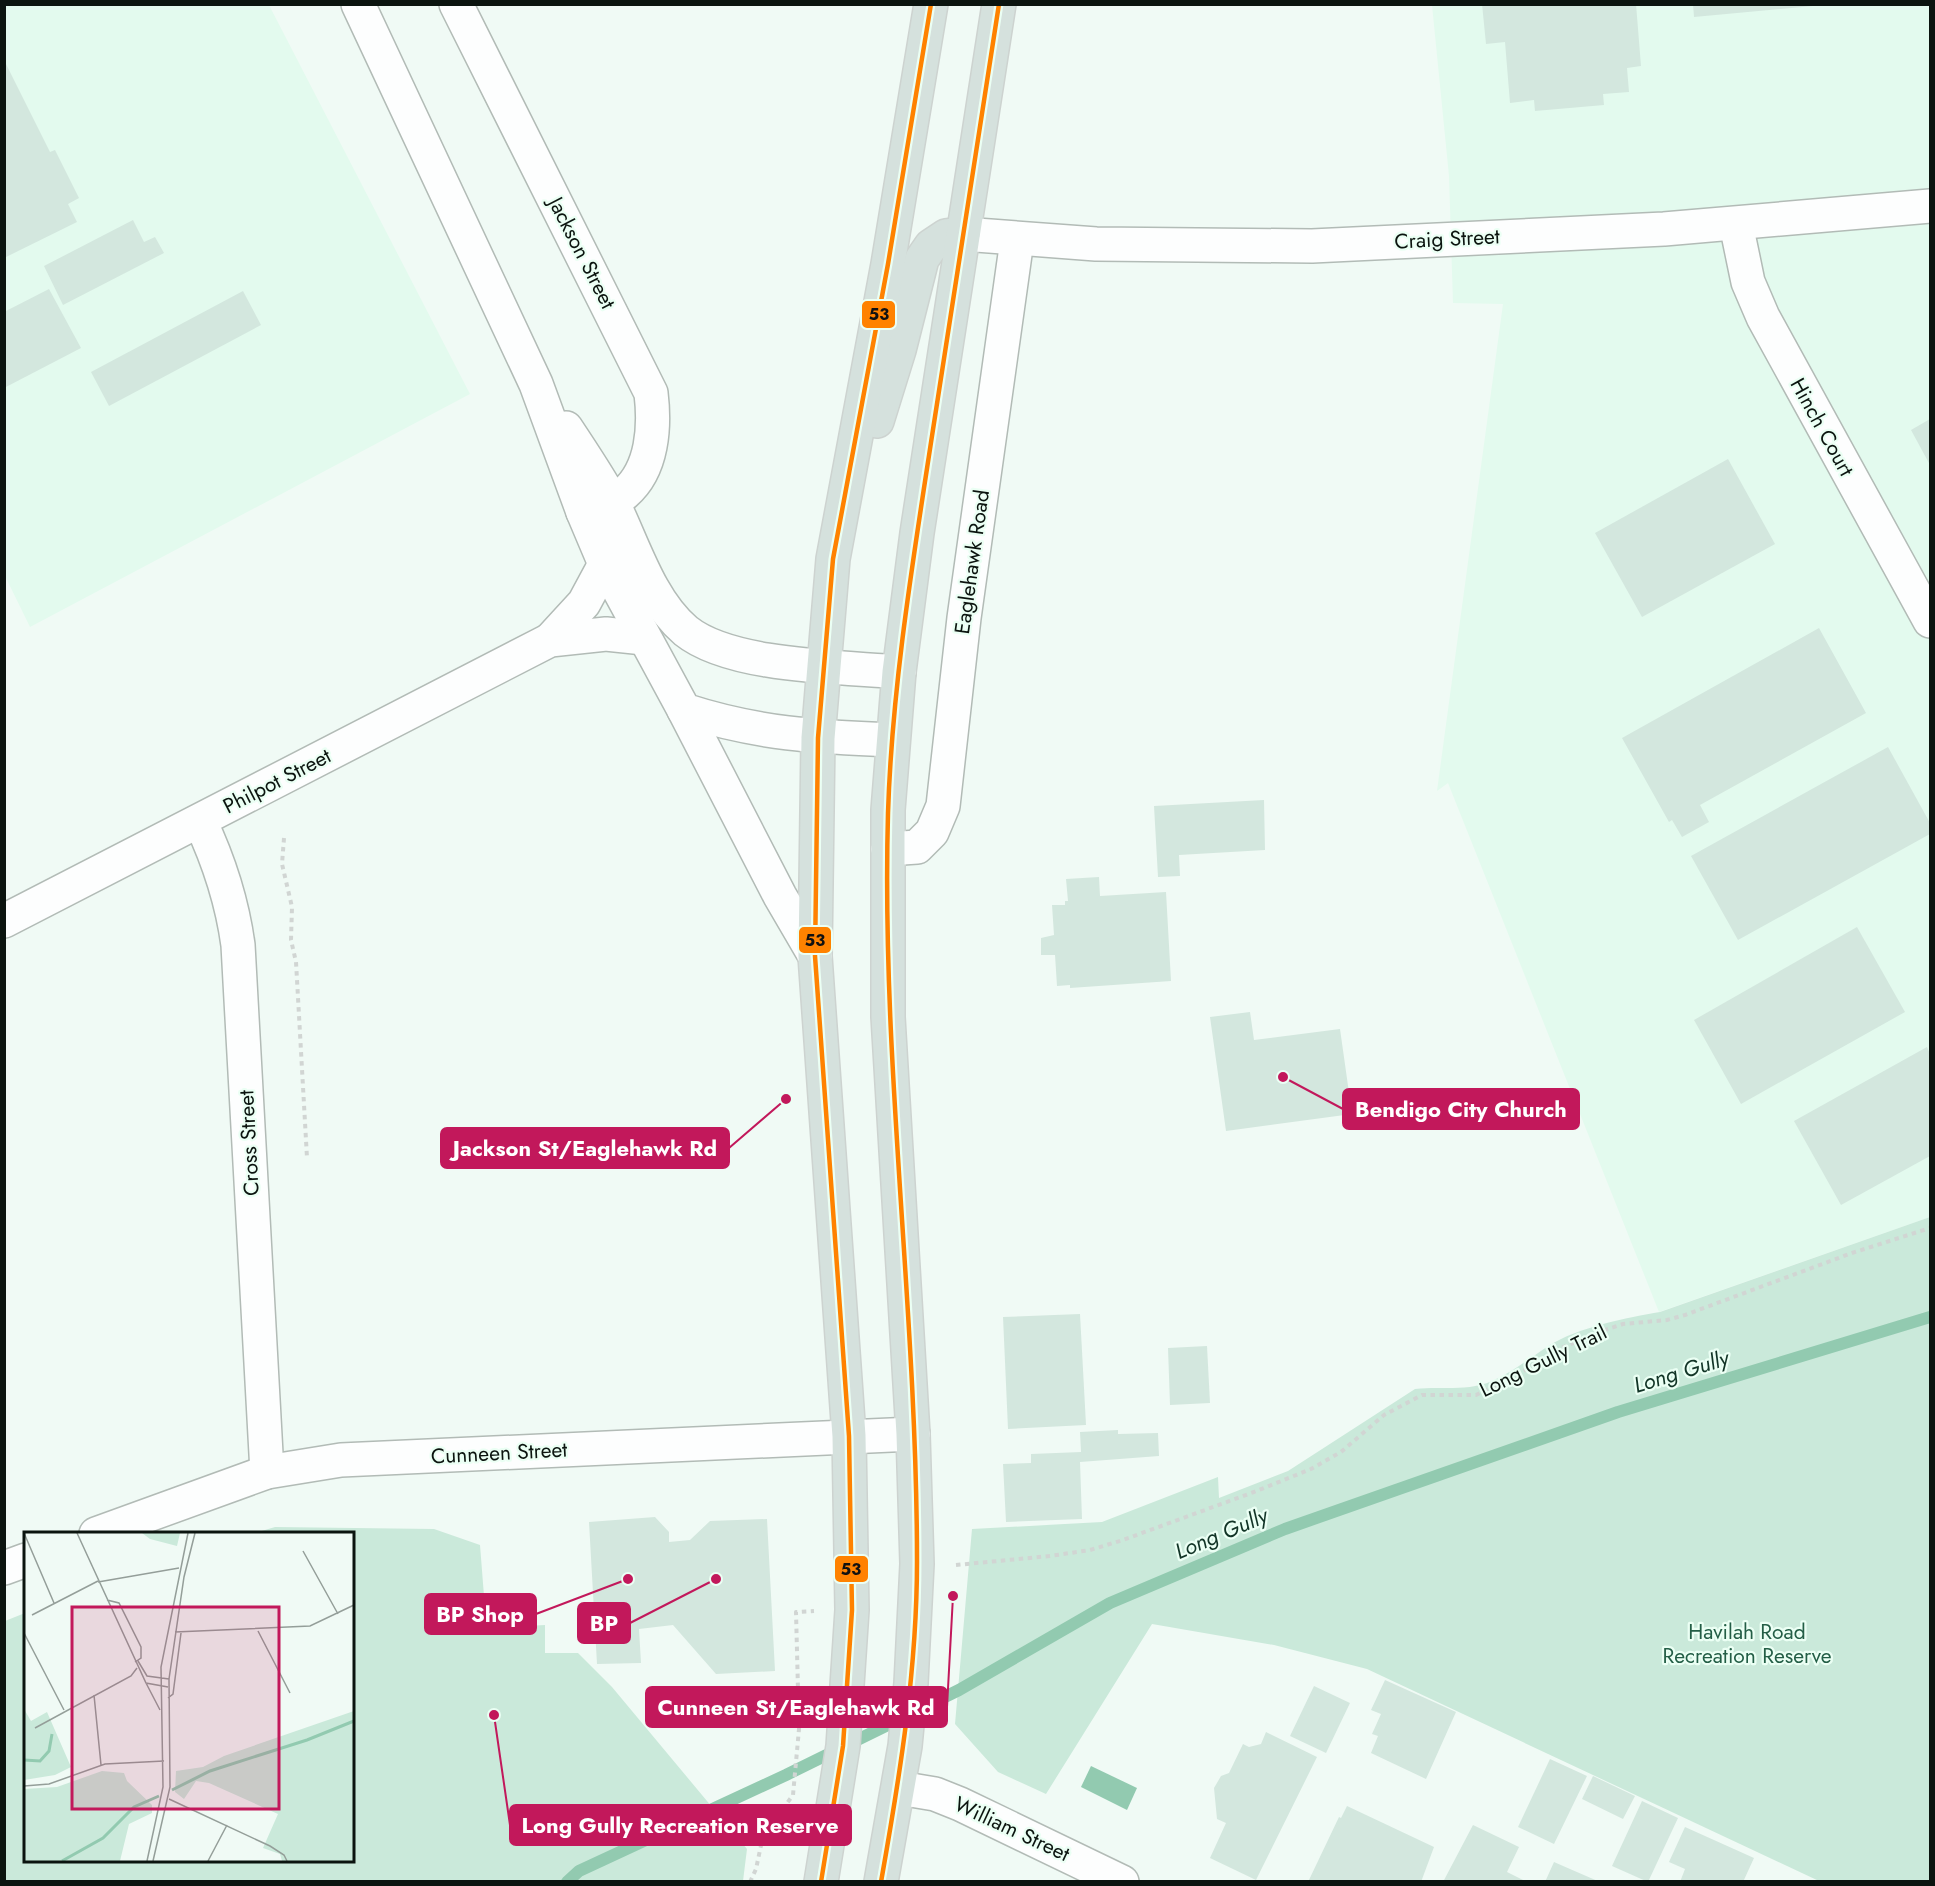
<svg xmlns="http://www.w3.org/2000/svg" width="1935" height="1886" font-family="Jost,sans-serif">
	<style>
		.built { fill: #e3faee }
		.green { fill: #cae9da }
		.water { fill: #92cab0 }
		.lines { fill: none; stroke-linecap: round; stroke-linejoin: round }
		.stream { stroke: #92cab0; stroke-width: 12 }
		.building { fill: #d3e7de }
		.minor-casing { stroke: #b2bbb6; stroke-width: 36 }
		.major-casing { stroke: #cdd3d0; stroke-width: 36 }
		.path { stroke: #d1d5d3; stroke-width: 4; stroke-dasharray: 4.5 4.5; stroke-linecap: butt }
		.minor { stroke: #fdfefe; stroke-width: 33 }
		.major { stroke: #d5e1dd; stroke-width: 33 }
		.bus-1-casing { stroke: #ebfff4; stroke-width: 9 }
		.bus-1 { stroke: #ff8200; stroke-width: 4.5 }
		.labels { text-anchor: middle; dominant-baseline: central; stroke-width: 4.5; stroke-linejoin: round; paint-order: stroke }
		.street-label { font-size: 21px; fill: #0b140f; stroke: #ebfff4 }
		.park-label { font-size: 21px; fill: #235e46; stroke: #ebfff4 }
		.water-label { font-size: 22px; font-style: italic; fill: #113426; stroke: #ebfff4 }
		.inset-river { fill: none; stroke: #92cab0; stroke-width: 3 }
		.inset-road { fill: none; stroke: #949e99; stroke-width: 1.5 }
		.view { fill: #c2185b; fill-opacity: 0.15; stroke: #c2185b; stroke-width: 3 }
		.inset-edge { fill: none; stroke: #0b140f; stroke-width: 3 }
		.leader { fill: none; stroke: #c2185b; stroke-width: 2 }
		.callout-dot { fill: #c2185b; stroke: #ebfff4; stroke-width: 2 }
		.callout { fill: #c2185b; stroke: #c2185b; stroke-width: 2 }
		.callout-label { font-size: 22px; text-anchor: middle; font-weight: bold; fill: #fff }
		.line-badge { stroke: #ebfff4; stroke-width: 2 }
		.pale-badge-label { font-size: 16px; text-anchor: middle; font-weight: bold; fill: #111 }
	</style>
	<rect width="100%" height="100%" fill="#f0faf5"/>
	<!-- built -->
	<g class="built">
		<path d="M 5,5 L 269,5 L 470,394 L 30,627 L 5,576 Z"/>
		<path d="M 1432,5 L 1930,5 L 1930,1217 L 1659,1312 L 1448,783 L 1437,791 L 1503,304 L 1453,303 L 1449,176 Z"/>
	</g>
	<!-- green -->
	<g class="green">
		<path d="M 1930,1217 L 1930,1881 L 1819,1881 L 1367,1669 L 1274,1645 L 1152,1624 L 1046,1794 L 998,1772 L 955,1724 L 972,1529 L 1102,1522 L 1218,1477 L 1219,1498 L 1288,1471 L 1415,1389 C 1441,1386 1467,1392 1492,1381 C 1513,1372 1531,1357 1550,1345 C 1577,1328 1628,1317 1660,1312 Z"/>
		<path d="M 275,1527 L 434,1529 L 480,1545 L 484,1596 L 509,1596 L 510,1627 L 545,1625 L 545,1653 L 578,1653 L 612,1687 L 747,1849 L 743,1881 L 5,1881 L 5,1621 L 25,1613 L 26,1860 L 352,1860 L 352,1534 L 255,1533 Z"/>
	</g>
	<!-- water -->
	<path class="water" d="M 1091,1766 L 1137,1788 L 1127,1810 L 1081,1787 Z"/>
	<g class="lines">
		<!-- stream -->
		<path class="stream" d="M 567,1882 L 579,1871 L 786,1775 L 959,1690 L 1110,1603 L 1285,1529 L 1618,1412 L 1930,1317"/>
	</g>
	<!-- building -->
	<g class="building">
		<path d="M 1482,4 L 1636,4 L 1641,66 L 1627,68 L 1629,92 L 1603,94 L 1604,105 L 1535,111 L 1534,100 L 1510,103 L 1505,42 L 1486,44 Z"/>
		<path d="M 1693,4 L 1813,4 L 1813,6 L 1694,17 Z"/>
		<path d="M 4,60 L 50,152 L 55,150 L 79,198 L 68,204 L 77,222 L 4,258 Z"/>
		<path d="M 133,220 L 144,242 L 155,237 L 164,253 L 63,305 L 44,266 Z"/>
		<path d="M 49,289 L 81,348 L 4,388 L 4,312 Z"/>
		<path d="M 243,291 L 261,325 L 109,406 L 91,372 Z"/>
		<path d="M 1930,419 L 1930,465 L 1911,430 Z"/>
		<path d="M 1728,459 L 1775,544 L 1642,617 L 1595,533 Z"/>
		<path d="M 1819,628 L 1866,713 L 1700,805 L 1709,822 L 1682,837 L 1672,820 L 1669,822 L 1622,738 Z"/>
		<path d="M 1888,747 L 1930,823 L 1930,834 L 1738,940 L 1691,856 Z"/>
		<path d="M 1264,800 L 1265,850 L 1179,855 L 1180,876 L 1158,877 L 1154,806 Z"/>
		<path d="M 1099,877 L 1100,896 L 1166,892 L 1171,981 L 1070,988 L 1070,985 L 1057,986 L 1055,955 L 1041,955 L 1041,938 L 1054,935 L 1052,905 L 1065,905 L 1065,901 L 1068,901 L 1066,879 Z"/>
		<path d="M 1857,927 L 1905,1012 L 1741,1104 L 1694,1020 Z"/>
		<path d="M 1250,1012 L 1254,1040 L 1340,1029 L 1352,1114 L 1226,1131 L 1210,1017 Z"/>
		<path d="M 1927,1047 L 1930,1054 L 1930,1156 L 1841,1205 L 1794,1121 Z"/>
		<path d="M 1080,1314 L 1086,1425 L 1008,1429 L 1003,1317 Z"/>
		<path d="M 1207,1346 L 1210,1403 L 1170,1405 L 1168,1348 Z"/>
		<path d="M 1118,1430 L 1118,1434 L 1158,1433 L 1159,1456 L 1080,1462 L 1082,1519 L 1006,1522 L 1003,1464 L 1031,1463 L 1031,1454 L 1081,1452 L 1080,1432 Z"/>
		<path d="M 655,1517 L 669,1532 L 669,1542 L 690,1540 L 710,1521 L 767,1519 L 775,1671 L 716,1674 L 673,1625 L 639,1629 L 641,1663 L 597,1664 L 589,1522 Z"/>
		<path d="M 1385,1680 L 1456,1712 L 1426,1779 L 1371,1753 L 1378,1736 L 1372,1734 L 1381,1714 L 1371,1710 Z"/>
		<path d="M 1314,1686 L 1350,1703 L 1326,1753 L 1290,1736 Z"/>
		<path d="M 1266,1732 L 1317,1757 L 1256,1880 L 1210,1858 L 1226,1823 L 1217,1819 L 1214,1788 L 1221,1776 L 1229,1773 L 1243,1744 L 1249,1747 L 1261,1744 Z"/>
		<path d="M 1550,1759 L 1587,1776 L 1554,1844 L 1518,1827 Z"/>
		<path d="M 1593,1776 L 1635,1796 L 1623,1819 L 1582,1799 Z"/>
		<path d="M 1642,1801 L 1678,1818 L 1648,1882 L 1612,1866 Z"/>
		<path d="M 1347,1806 L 1434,1847 L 1421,1882 L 1308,1882 L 1339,1817 L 1341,1818 Z"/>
		<path d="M 1473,1825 L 1519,1847 L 1507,1872 L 1523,1880 L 1522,1882 L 1443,1882 Z"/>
		<path d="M 1685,1827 L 1754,1858 L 1743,1882 L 1680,1882 L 1685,1869 L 1669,1862 Z"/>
		<path d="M 1554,1862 L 1570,1869 L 1600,1882 L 1545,1882 Z"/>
	</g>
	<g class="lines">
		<defs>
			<g id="minor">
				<path d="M 358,4 L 536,384 L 583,512 L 605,564 L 684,710 C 758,734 816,737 893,740"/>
				<path d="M 456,4 L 651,393 C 655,426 653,469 625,493 C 613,503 597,507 583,512"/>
				<path d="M 1736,224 L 1748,282 L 1763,317 L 1930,621"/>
				<path d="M 963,234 L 1096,244 L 1312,246 L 1664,229 L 1930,206"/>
				<path d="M 566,428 C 582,452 598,476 612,501 C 633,543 649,600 686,631 C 731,667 842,667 899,672"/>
				<path d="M 550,640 L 584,603 L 605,564"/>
				<path d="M 684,710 L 780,896 L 815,956"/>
				<path d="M 200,821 C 219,861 232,901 238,945 L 267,1472"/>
				<path d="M 888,849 L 917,847 L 932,832 L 943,806 L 964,618 L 1017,240"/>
				<path d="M 4,921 L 550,640 L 606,634 L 644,638"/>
				<path d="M 96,1534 L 267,1472 L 341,1460 L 913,1434"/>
				<path d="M 4,1568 L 26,1560"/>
				<path d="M 899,1788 L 935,1794 L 960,1804 L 1122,1882"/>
			</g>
			<g id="major">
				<path d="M 877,421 L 899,350 L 922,259 L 931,246 L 946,236 L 963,234"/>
				<path d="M 821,1882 L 843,1746 L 852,1610 L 849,1436 L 815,956 L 818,738 L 833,559 L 888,264 L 931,4"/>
				<path d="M 881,1882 L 905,1746 L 911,1683 L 917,1564 L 913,1434 L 888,1017 L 888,810 L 899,672 L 917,533 L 999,4"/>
			</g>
		</defs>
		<!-- minor casing -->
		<use href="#minor" class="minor-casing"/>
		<!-- major casing -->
		<use href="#major" class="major-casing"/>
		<!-- path -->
		<g class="path">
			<path d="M 284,838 L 282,864 L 292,907 L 291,940 L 296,962 L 307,1158"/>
			<path d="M 956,1565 L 1050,1556 L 1090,1550 L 1123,1540 L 1254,1492 L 1311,1469 L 1341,1452 L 1384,1415 L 1422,1395 L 1476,1395 L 1514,1377 L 1559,1349 L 1599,1332 L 1623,1324 L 1667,1320 L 1685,1315 L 1852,1253 L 1930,1228"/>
			<path d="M 750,1882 L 756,1869 L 763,1836 L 793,1795 L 799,1729 L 796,1612 L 814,1611"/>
		</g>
		<!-- minor -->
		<use href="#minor" class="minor"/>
		<!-- major -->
		<use href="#major" class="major"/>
		<defs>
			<g id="bus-1">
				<path d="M 821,1882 L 843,1746 L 852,1610 L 849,1436 L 815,956 L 818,738 L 833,559 L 888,264 L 931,4"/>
				<path d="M 881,1882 C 900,1775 917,1670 917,1561 C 917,1311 881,1063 888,813 C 892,687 913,560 932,436 C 954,292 977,148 999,4"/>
			</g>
		</defs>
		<!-- bus-1 casing -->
		<use href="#bus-1" class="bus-1-casing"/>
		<!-- bus-1 -->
		<use href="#bus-1" class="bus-1"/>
	</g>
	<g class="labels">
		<!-- street labels -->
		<g class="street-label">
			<text transform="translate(1447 239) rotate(-3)">Craig Street</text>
			<text transform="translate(582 253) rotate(63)">Jackson Street</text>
			<text transform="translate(1822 427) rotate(61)">Hinch Court</text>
			<text transform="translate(972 562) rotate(-82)">Eaglehawk Road</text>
			<text transform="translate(277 781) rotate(-27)">Philpot Street</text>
			<text transform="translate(249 1143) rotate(-93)">Cross Street</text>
			<text transform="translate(1543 1361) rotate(-26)">Long Gully Trail</text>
			<text transform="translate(499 1453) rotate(-3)">Cunneen Street</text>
			<text transform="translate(1012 1829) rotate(25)">William Street</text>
		</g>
		<!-- park labels -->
		<g class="park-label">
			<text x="1747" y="1632">Havilah Road<tspan x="1747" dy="24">Recreation Reserve</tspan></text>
		</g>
		<!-- water labels -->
		<g class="water-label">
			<text transform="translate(1681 1371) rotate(-17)">Long Gully</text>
			<text transform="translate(1221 1533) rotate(-23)">Long Gully</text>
		</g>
	</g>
	<!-- overview -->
	<g transform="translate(24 1532)">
		<rect width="330" height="330" fill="#f0faf5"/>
		<path d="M 118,1 L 156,1 L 153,14 L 126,7 ZM 0,177 L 7,189 L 23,180 L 47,235 L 31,243 L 0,248 ZM 330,179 L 330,329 L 258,329 L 256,322 L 239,316 L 254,282 L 185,251 L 172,249 L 160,267 L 151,260 L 152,239 L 179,235 L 200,224 ZM 78,239 L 100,241 L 103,249 L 128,273 L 128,281 L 105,292 L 96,329 L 0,329 L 0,257 L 33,255 Z" fill="#cae9da"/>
		<path class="inset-river" d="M 0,228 L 16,229 L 25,219 L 28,202M 148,258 L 186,239 L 283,208 L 330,189M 38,329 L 79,306 L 110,275 L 135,264"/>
		<path class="inset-road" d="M 0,1 L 30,71M 53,1 L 122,151 L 144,155M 279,19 L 314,82M 74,50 L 155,36M 83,68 L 95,71 L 117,115 L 117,126 L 111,130M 8,83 L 74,49M 234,99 L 266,161M 151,100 L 286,94 L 330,73M 0,101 L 40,178M 114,129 L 123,144 L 145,147M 122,151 L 136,178M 70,163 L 77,233M 144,166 L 149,162 L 157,101M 11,196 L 107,144 L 113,136M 0,254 L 25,252 L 81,232 L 140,229M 145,267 L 246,314 L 260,323 L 263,329M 123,329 L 139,255 L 137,135 L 164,1M 129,329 L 146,255 L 145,147 L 160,45 L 171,1M 184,329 L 203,293"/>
		<path class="view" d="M 48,75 L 255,75 L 255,277 L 48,277 Z"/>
		<rect width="330" height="330" class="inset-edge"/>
	</g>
	<!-- callouts -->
	<path class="leader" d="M1283 1077L1343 1109M786 1099L729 1148M628 1579L536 1614M716 1579L630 1623M953 1596L947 1707M494 1715L510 1825"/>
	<g class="callout-dot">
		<circle cx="1283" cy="1077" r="6"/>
		<circle cx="786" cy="1099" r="6"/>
		<circle cx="628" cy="1579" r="6"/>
		<circle cx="716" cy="1579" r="6"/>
		<circle cx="953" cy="1596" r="6"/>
		<circle cx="494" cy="1715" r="6"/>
	</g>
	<g class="callout">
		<rect x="1343" y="1089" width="236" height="40" rx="6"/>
		<rect x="441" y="1128" width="288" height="40" rx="6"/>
		<rect x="425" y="1594" width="111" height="40" rx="6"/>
		<rect x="578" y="1603" width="52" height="40" rx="6"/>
		<rect x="646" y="1687" width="301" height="40" rx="6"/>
		<rect x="510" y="1805" width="341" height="40" rx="6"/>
	</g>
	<g class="callout-label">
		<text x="1461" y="1117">Bendigo City Church</text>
		<text x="585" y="1156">Jackson St/Eaglehawk Rd</text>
		<text x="480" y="1622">BP Shop</text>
		<text x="604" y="1631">BP</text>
		<text x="796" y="1715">Cunneen St/Eaglehawk Rd</text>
		<text x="680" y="1833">Long Gully Recreation Reserve</text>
	</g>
	<g class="line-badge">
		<rect x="861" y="300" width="35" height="29" rx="6" fill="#ff8200"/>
		<rect x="798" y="926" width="34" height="28" rx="6" fill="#ff8200"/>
		<rect x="834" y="1555" width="35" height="28" rx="6" fill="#ff8200"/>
	</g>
	<g class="pale-badge-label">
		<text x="879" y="320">53</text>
		<text x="815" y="946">53</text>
		<text x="851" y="1575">53</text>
	</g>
	<!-- border -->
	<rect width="1935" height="1886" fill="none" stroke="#0b140f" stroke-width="12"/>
</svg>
